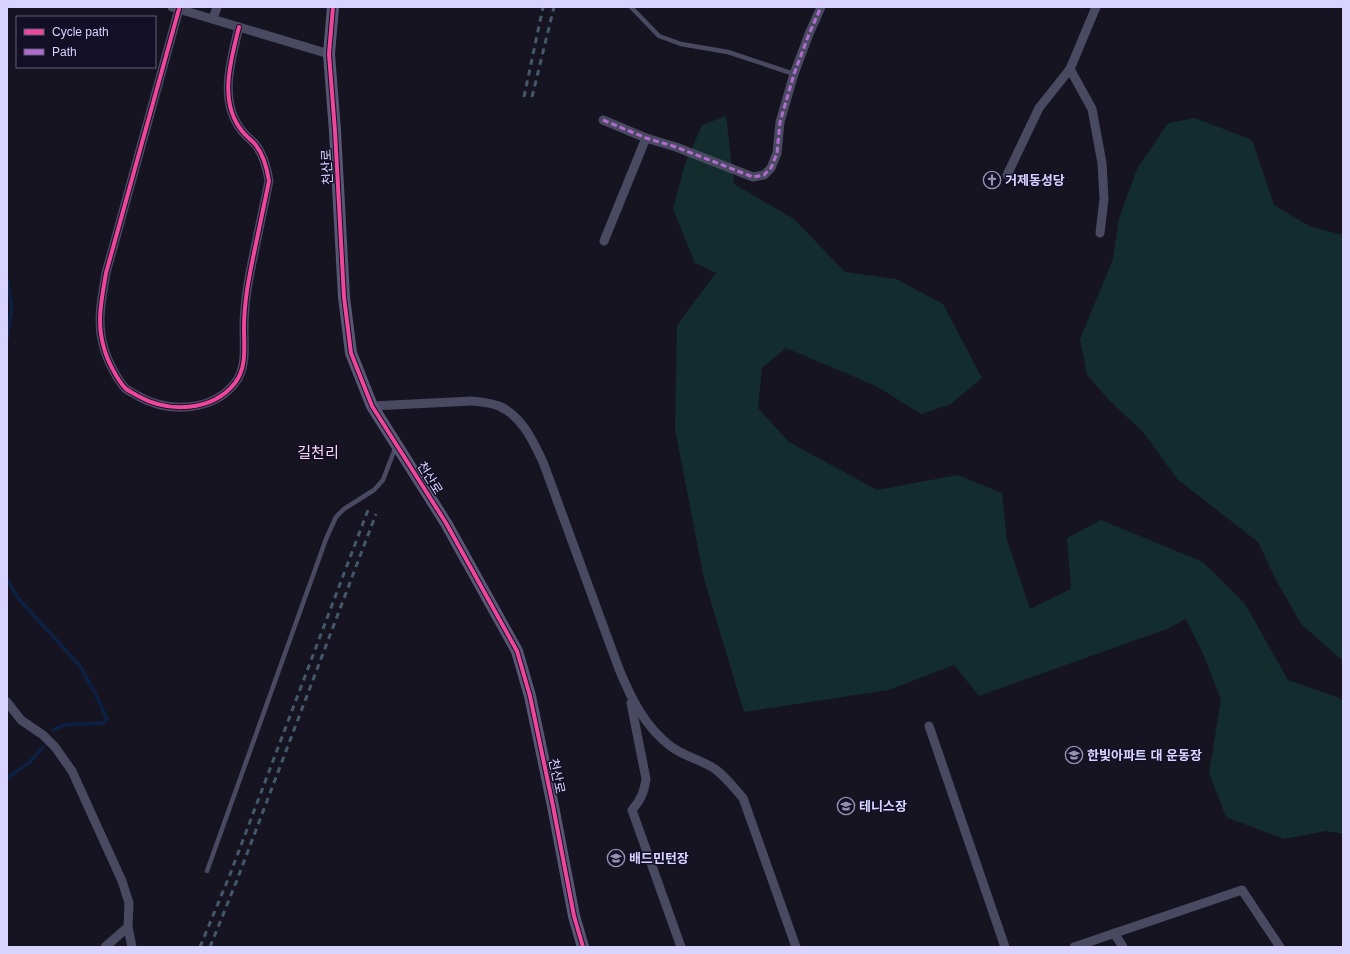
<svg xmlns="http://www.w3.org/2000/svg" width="1350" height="954" font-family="Helvetica,'Noto Sans KR',sans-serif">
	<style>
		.green { fill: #132c2d }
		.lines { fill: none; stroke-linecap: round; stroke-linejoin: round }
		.stream { stroke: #0d2144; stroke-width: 3.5 }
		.lane { stroke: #4a4962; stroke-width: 4.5 }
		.street { stroke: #4a4962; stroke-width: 9 }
		.secondary { stroke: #575674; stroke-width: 12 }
		.rail { stroke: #43596b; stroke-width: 3; stroke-dasharray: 6 5; stroke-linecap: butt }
		.quiet { stroke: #b06ccc; stroke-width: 3; stroke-dasharray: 6 3; stroke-linecap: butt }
		.cycleway-casing { stroke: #130f26; stroke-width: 6 }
		.cycleway { stroke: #ed469a; stroke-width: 4 }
		.labels { text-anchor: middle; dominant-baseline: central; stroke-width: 3; stroke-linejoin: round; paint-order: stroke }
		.street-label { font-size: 13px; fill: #d9d4ff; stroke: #130f26 }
		.poi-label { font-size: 13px; font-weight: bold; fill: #d9d4ff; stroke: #130f26; text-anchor: start }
		.quarter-label { font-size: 15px; fill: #ffd6f0; stroke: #130f26 }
	</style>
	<rect width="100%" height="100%" fill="#161421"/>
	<!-- green -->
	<g class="green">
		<path d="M 726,116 L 734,184 L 794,219 L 845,272 L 896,279 L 943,304 L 982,378 L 951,404 L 921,414 L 876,386 L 786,348 L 762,368 L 758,408 L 789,442 L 877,490 L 958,475 L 1002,493 L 1007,540 L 1030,609 L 1071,589 L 1067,538 L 1101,520 L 1203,562 L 1245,604 L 1288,680 L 1340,698 L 1343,702 L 1343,834 L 1326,831 L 1284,839 L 1226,817 L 1209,773 L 1221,700 L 1204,656 L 1186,619 L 1167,629 L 979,696 L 954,665 L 889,690 L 744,712 L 704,579 L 675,429 L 677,325 L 716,273 L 695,263 L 673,209 L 685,164 L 702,125 Z"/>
		<path d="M 1195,118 L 1252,140 L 1274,205 L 1309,226 L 1343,235 L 1343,661 L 1302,625 L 1276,580 L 1258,542 L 1177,479 L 1144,433 L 1110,401 L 1087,375 L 1080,339 L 1113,259 L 1119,218 L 1137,169 L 1168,123 Z"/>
	</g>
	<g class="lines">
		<!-- stream -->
		<g class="stream">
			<path d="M 7,279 L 12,308 L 7,339"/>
			<path d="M 7,579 L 18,598 L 80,666 L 97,697 L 107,719 L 103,723 C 89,724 63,722 53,730"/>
			<path d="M 7,778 L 30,762 L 43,747"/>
		</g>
		<!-- lane -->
		<g class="lane">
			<path d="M 631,7 L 659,36 L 681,44 L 728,52 L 794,74"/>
			<path d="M 207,871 L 326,539 L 336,517 L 344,509 L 374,490 L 383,480 L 396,446"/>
		</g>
		<!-- street -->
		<g class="street">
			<path d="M 172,7 L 329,54"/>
			<path d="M 179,9 L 106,273 C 102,298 96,322 104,348 C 107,360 117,379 125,388 C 128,391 134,393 138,396 C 168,413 212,412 235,383 C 247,368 244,346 244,328 C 244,302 249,277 254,253 C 259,229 264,205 269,181 C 267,168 264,155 255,144 C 251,140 246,136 242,131 C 218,101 231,60 239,27"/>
			<path d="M 213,19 L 217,7"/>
			<path d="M 1070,69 L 1092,109 L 1102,163 L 1104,199 L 1100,233"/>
			<path d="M 603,120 L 646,138 L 676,147 L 753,177 L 764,175 L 771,168 L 777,153 L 780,122 L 794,74 L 809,34 L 821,7"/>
			<path d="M 1007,175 L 1039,108 L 1070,69 L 1096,7"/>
			<path d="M 604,241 L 646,138"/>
			<path d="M 372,406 L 472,401 C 481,402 491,403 499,406 C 522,416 533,441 543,462 L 619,669 C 631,698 644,725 669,745 C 682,756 702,760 715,769 C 726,777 734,788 743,798 L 796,947"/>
			<path d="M 7,702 L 21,720 L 43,735 L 55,747 L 72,771 L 122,881 L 129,903 L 128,927 L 132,947"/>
			<path d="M 631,703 L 646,779 C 644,792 641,800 632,810 L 681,947"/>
			<path d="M 929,726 L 1005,947"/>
			<path d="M 1114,933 L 1123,947"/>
			<path d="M 105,947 L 128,927"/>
			<path d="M 1074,947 L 1242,890 L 1280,947"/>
		</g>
		<!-- secondary -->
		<path class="secondary" d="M 333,7 L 329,54 L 335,131 L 344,297 L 351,353 L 372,406 L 446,523 L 517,651 L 530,696 L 553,806 L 574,916 L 583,947"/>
		<!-- rail -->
		<g class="rail">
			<path d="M 524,97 L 543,7"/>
			<path d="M 532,97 L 554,7"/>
			<path d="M 200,947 L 229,877 L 368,510"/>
			<path d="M 210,947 L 237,880 L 376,514"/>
		</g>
		<!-- quiet -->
		<path class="quiet" d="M 603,120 L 646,138 L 676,147 L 753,177 L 764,175 L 771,168 L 777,153 L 780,122 L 794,74 L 809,34 L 821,7"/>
		<defs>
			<g id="cycleway">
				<path d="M 333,7 L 329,54 L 335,131 L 344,297 L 351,353 L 372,406 L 446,523 L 517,651 L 530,696 L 553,806 L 574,916 L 583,947"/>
				<path d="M 179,9 L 106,273 C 102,298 96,322 104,348 C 107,360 117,379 125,388 C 128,391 134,393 138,396 C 168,413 212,412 235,383 C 247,368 244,346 244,328 C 244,302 249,277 254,253 C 259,229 264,205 269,181 C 267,168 264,155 255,144 C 251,140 246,136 242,131 C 218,101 231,60 239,27"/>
			</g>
		</defs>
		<!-- cycleway casing -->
		<use href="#cycleway" class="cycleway-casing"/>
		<!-- cycleway -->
		<use href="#cycleway" class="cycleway"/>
	</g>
	<!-- icons -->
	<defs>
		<symbol id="church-ring" viewBox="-11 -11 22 22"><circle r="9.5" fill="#130f26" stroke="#9591b1" stroke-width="1.5"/><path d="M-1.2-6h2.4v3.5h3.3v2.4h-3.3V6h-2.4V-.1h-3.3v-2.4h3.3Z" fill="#9591b1"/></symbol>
		<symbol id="school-ring" viewBox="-11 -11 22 22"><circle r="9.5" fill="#130f26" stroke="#9591b1" stroke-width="1.5"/><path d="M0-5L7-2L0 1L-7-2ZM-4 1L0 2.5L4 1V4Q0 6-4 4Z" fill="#9591b1"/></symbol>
	</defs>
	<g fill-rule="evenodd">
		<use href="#church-ring" x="982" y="170" width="20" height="20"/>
		<use href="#school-ring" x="1064" y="745" width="20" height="20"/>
		<use href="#school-ring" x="836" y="796" width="20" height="20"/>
		<use href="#school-ring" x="606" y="848" width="20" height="20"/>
	</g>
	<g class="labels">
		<!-- street labels -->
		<g class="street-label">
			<text transform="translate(327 167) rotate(-93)">천산로</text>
			<text transform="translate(430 478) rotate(58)">천산로</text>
			<text transform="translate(557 776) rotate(78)">천산로</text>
		</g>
		<!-- poi labels -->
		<g class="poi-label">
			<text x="1005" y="180">거제동성당</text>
			<text x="1087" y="755">한빛아파트 대 운동장</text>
			<text x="859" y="806">테니스장</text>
			<text x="629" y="858">배드민턴장</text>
		</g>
		<!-- quarter labels -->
		<g class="quarter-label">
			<text x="318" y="452">길천리</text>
		</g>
	</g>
	<!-- border -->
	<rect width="1350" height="954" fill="none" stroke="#d9d4ff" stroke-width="16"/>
	<!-- legend -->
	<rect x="16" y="16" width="140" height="52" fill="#130f26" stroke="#625e7d"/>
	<rect x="24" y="29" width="20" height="6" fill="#ed469a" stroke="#625e7d"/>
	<text x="52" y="36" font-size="12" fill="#d9d4ff">Cycle path</text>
	<rect x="24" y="49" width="20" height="6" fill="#b06ccc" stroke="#625e7d"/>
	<text x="52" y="56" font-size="12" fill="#d9d4ff">Path</text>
</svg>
